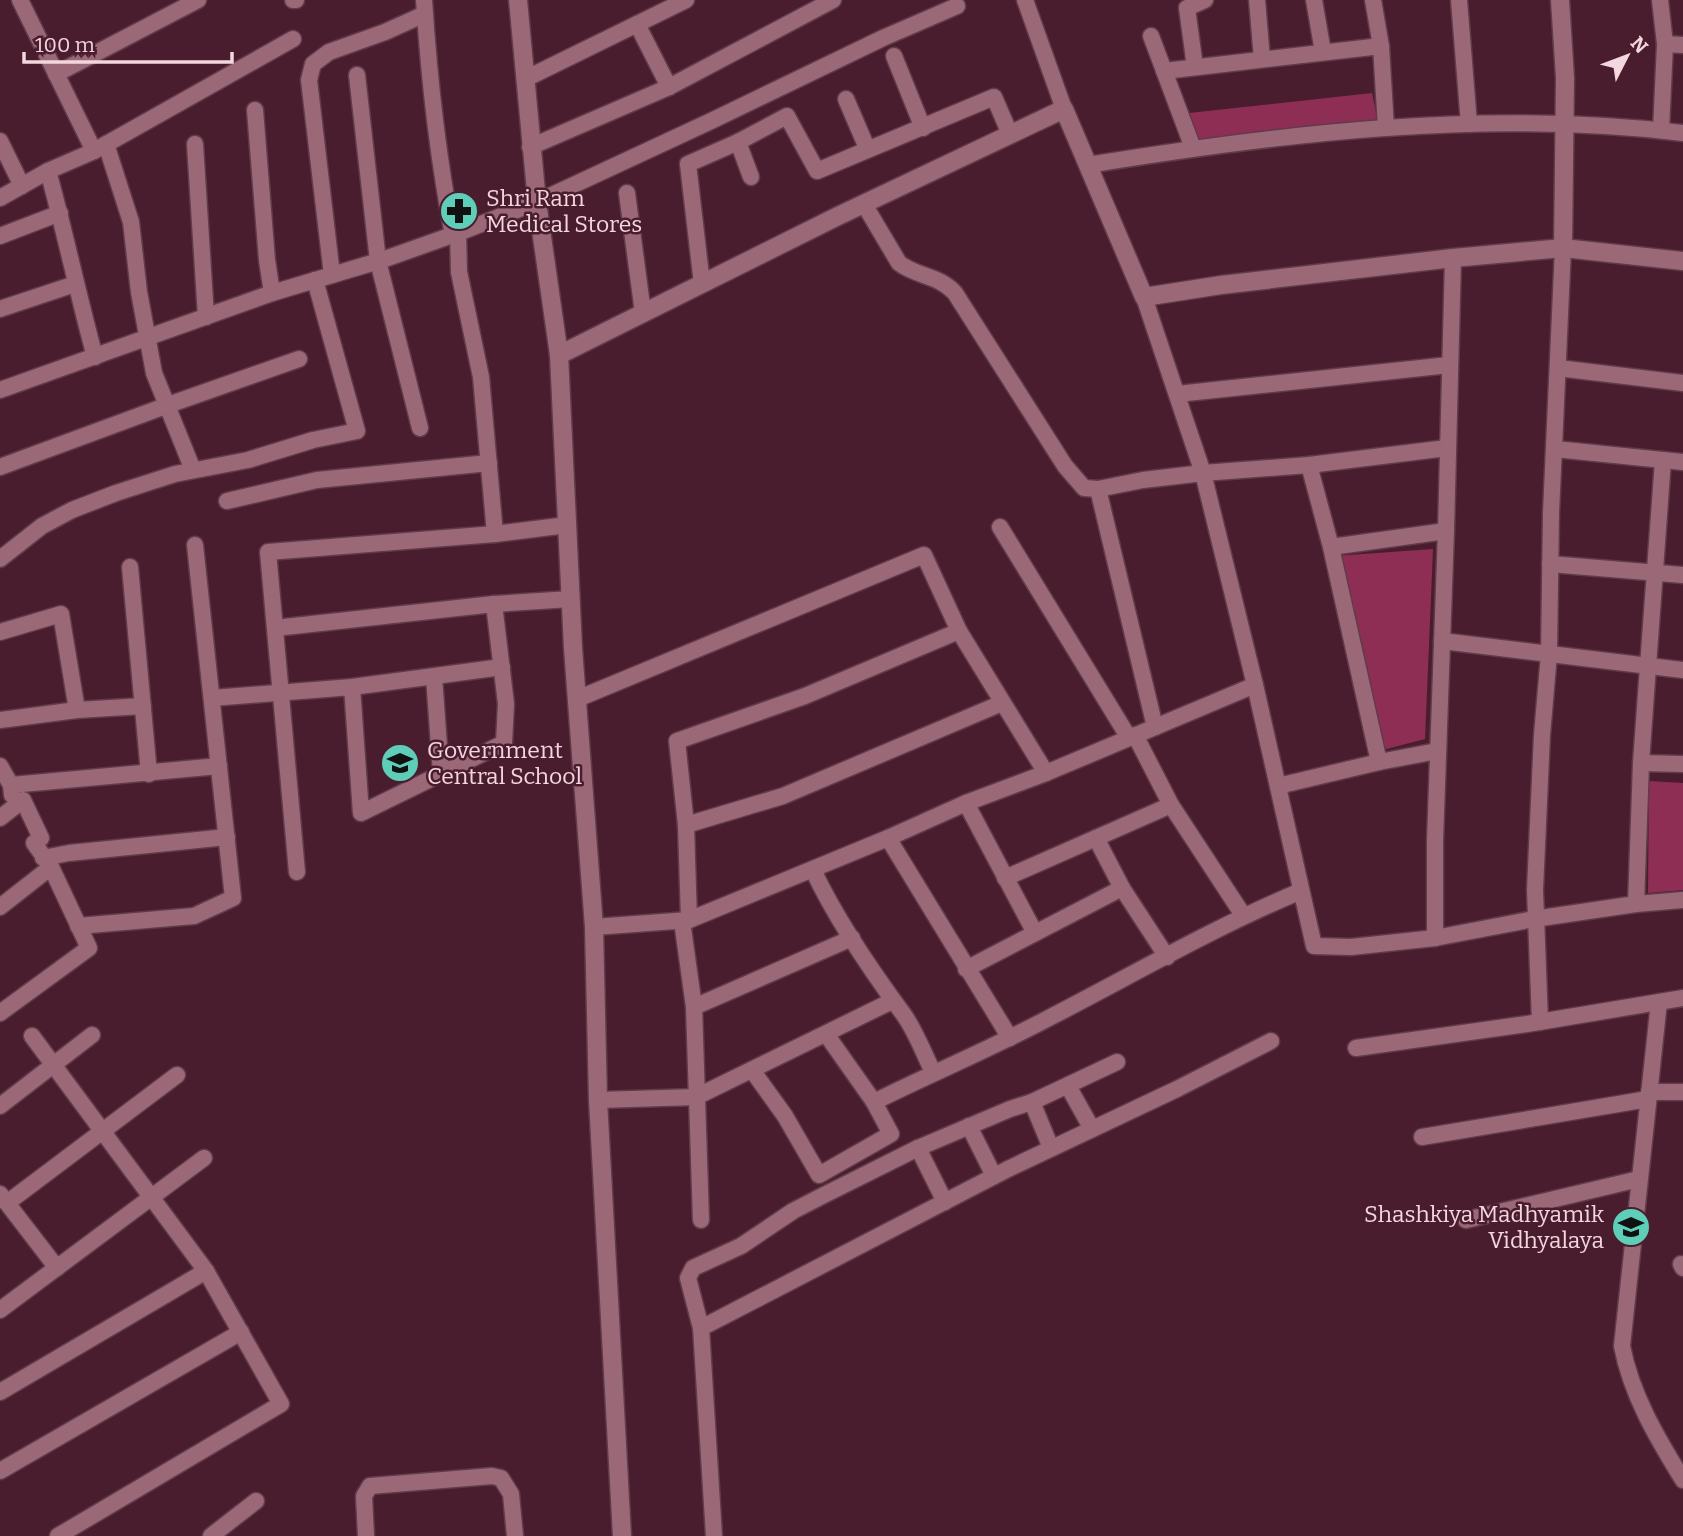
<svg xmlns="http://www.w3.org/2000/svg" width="1683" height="1536" font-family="Bitter,serif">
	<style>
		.green { fill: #8e2e55 }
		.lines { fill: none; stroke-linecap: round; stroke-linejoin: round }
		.minor-casing { stroke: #603b4a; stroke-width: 19 }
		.tertiary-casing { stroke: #603b4a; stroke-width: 21 }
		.minor { stroke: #9b6878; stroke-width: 16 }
		.tertiary { stroke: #9b6878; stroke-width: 18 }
		.labels { text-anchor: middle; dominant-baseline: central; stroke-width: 5; stroke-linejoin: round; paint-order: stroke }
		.poi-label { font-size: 23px; fill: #f3d6de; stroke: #491d2e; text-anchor: start }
	</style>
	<rect width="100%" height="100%" fill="#491d2e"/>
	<!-- green -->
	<g class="green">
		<path d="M 1372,93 L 1379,127 L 1198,142 L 1189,113 Z"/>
		<path d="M 1433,549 L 1425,739 L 1379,751 L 1335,556 Z"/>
		<path d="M 1649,781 L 1683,783 L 1683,890 L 1648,893 Z"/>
	</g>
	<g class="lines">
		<defs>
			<g id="minor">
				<path d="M 20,0 L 94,151"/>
				<path d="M 293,0 L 296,0"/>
				<path d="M 424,0 C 429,77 438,159 453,235"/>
				<path d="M 1025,0 L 1064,109"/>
				<path d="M 1257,0 L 1262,59"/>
				<path d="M 1314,0 L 1323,52"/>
				<path d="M 1373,0 L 1381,46 L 1386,128"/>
				<path d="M 1459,0 L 1469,124"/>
				<path d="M 1660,0 L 1665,44 L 1661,130"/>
				<path d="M 637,24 L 669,87"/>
				<path d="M 1151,36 L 1193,148"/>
				<path d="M 1665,44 L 1683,45"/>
				<path d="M 894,56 L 923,128"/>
				<path d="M 1195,67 L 1187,8 L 1205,0"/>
				<path d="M 1164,71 L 1381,46"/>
				<path d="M 56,74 L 198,0"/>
				<path d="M 357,75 L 378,261 L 420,428"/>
				<path d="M 525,79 L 686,0"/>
				<path d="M 846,99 L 867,148"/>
				<path d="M 255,110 L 267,260 L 272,293"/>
				<path d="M 0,141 L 22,186"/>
				<path d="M 738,142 L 751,177"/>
				<path d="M 106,144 L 131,222 L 139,292 L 154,373 L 193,470"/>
				<path d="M 195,144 L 206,317"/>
				<path d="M 530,147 L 669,87 L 833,0"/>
				<path d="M 1088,165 C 1284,133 1486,109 1683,133"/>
				<path d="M 48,171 C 65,232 78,295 95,357"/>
				<path d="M 627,193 L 643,313"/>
				<path d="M 0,198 L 48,171 L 94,151 L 293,39"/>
				<path d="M 864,204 L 899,263 C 917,277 939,275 955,293 L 1065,466 L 1084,488 L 1098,489 L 1143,480 L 1203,473 L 1309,465 L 1447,448"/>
				<path d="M 458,233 L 459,272 L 481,377 L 495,534"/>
				<path d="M 0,236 L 60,213"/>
				<path d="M 332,275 L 309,80 L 313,64 L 329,52 L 385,32 L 425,14"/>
				<path d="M 702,284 L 688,164 L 738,142 L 787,116 L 817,171 L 994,97 L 1010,134"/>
				<path d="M 1144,297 L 1203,473 L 1255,685 L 1314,946 L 1351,947 L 1435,938 L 1534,919 L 1636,904 L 1683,900"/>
				<path d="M 0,309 L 75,284"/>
				<path d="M 1558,368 L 1683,383"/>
				<path d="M 0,390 L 272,293 L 382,260 L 458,233 L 537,202 L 711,121 L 883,38 L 957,6"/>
				<path d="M 1177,394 L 1449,365"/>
				<path d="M 1555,449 L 1683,462"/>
				<path d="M 1309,465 L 1331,547 L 1379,762"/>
				<path d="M 0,467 L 168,405 L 299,359"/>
				<path d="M 1098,489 L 1155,727"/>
				<path d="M 227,501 L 317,480 L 489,463"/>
				<path d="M 1000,527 L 1129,738"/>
				<path d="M 1331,547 L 1446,531"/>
				<path d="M 0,559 L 42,526 L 72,510 L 116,493 L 175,474 L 248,460 L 313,440 L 357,431 L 315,280"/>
				<path d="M 1550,564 L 1683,575"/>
				<path d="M 130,567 L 149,774"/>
				<path d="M 275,628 L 494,604 L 571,599"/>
				<path d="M 0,632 L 61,614 L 77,710"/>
				<path d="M 1442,641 L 1683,670"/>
				<path d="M 434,677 L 441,773"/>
				<path d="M 352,687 L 361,813 L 504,743 L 506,704 L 494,604"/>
				<path d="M 212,698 L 352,687 L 502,667"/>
				<path d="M 577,699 L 924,555 L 959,631 L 1046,773"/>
				<path d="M 0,720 L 77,710 L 143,706"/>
				<path d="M 1135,735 L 1171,805 L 1243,915"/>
				<path d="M 1641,763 L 1683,764"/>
				<path d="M 0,766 L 11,785 L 12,795"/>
				<path d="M 11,785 L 219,766"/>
				<path d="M 1278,786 L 1379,762 L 1437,751"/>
				<path d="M 966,803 L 1035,933"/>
				<path d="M 0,818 L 23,800 L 41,838 L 34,843 L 51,867 L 89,948 L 0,1013"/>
				<path d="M 686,825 L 783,796 L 1002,703"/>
				<path d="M 888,838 L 1010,1038"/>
				<path d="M 1096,838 L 1122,888 L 1167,957"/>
				<path d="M 43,858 L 69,853 L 227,837"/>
				<path d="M 813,870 C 837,921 870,969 904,1015 C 916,1032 924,1054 933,1072"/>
				<path d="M 297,872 L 268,552 L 495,534 L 567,525"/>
				<path d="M 1005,878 L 1171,805"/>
				<path d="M 1636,904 L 1641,763 L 1663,460"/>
				<path d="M 0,907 L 51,867"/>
				<path d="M 689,920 L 686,825 L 677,741 L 805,696 L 959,631"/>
				<path d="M 682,921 L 694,1007 L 701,1220"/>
				<path d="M 78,926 L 194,916 L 233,898 L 195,545"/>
				<path d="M 594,927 L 689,920 L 888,838 L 966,803 L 1046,773 L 1255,685"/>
				<path d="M 1435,938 L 1435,841 L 1446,531 L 1453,258"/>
				<path d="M 966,969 L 1122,888"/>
				<path d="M 1659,1002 L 1622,1346 C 1631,1394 1657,1438 1683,1480"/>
				<path d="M 694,1007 L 852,938"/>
				<path d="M 1540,1022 L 1535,890 L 1542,735 L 1549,654 L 1551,513 L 1563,248"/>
				<path d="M 32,1036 L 206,1271 L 281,1404 L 58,1536"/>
				<path d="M 1356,1048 L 1527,1024 L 1683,998"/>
				<path d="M 752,1070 L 785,1116 L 819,1175 L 891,1134 L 874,1102 L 826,1034"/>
				<path d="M 1068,1086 L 1092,1129"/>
				<path d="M 1649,1092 L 1683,1092"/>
				<path d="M 598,1100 L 696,1097 L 892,1001"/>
				<path d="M 874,1102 C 930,1074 988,1050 1043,1021 C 1129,977 1212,928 1301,891"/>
				<path d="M 1032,1102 L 1051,1148"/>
				<path d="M 0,1106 L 92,1035"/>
				<path d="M 969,1126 L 994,1176"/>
				<path d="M 1422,1137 L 1648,1099"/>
				<path d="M 918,1148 L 945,1202"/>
				<path d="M 0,1194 L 57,1268"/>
				<path d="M 7,1203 L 177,1075"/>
				<path d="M 1466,1220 L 1639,1179"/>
				<path d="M 1681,1264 L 1683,1268"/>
				<path d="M 0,1310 L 204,1158"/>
				<path d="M 701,1328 L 688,1278 L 693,1268 L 741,1246 L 793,1211 L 824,1195 L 918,1148 L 1010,1109 L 1032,1102 L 1117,1062"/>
				<path d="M 0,1392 L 206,1271"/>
				<path d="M 0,1471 L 241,1332"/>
				<path d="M 211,1536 L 256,1501"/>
				<path d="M 366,1536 L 364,1496 L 370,1486 L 492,1476 L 501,1478 L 511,1494 L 515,1536"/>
				<path d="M 714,1536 L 701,1328 L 1008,1169 L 1177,1089 L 1271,1041"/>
			</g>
			<g id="tertiary">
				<path d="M 518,0 L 537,202 L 559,355 L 573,648 L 594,927 L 598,1100 L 622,1536"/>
				<path d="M 1560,0 L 1565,78 L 1563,248"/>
				<path d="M 559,355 L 838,216 L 1064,109 L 1144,297 L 1221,285 L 1453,258 L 1563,248 L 1683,261"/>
			</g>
		</defs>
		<!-- minor casing -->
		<use href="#minor" class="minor-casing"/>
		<!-- tertiary casing -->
		<use href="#tertiary" class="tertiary-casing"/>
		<!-- minor -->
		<use href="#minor" class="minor"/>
		<!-- tertiary -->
		<use href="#tertiary" class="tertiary"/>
	</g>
	<!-- icons -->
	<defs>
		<symbol id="pharmacy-disc" viewBox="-11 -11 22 22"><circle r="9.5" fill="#5eceb8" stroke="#491d2e"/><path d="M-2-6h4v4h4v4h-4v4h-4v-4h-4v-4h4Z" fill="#111"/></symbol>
		<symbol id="school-disc" viewBox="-11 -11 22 22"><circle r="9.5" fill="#5eceb8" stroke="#491d2e"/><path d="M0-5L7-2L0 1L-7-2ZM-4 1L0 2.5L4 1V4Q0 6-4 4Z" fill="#111"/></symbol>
	</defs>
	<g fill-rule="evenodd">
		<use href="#pharmacy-disc" x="437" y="189" width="44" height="44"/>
		<use href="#school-disc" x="378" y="741" width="44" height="44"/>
		<use href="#school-disc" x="1609" y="1205" width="44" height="44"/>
	</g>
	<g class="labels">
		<!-- poi labels -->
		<g class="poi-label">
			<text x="486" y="198">Shri Ram<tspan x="486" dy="26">Medical Stores</tspan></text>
			<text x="427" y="750">Government<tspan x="427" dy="26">Central School</tspan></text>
			<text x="1604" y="1214" text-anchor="end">Shashkiya Madhyamik<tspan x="1604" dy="26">Vidhyalaya</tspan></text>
		</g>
	</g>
	<!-- north arrow -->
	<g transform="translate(1627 56) rotate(48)" stroke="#491d2e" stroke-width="5" paint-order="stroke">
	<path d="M0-5L12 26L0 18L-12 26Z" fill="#f3d6de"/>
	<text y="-10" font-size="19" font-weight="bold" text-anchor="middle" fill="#f3d6de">N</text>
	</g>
	<!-- scale -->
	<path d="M24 52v10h208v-10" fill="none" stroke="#f3d6de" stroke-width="3.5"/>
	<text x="35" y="52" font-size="21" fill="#f3d6de" stroke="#491d2e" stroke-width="5" paint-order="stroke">100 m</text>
</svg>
